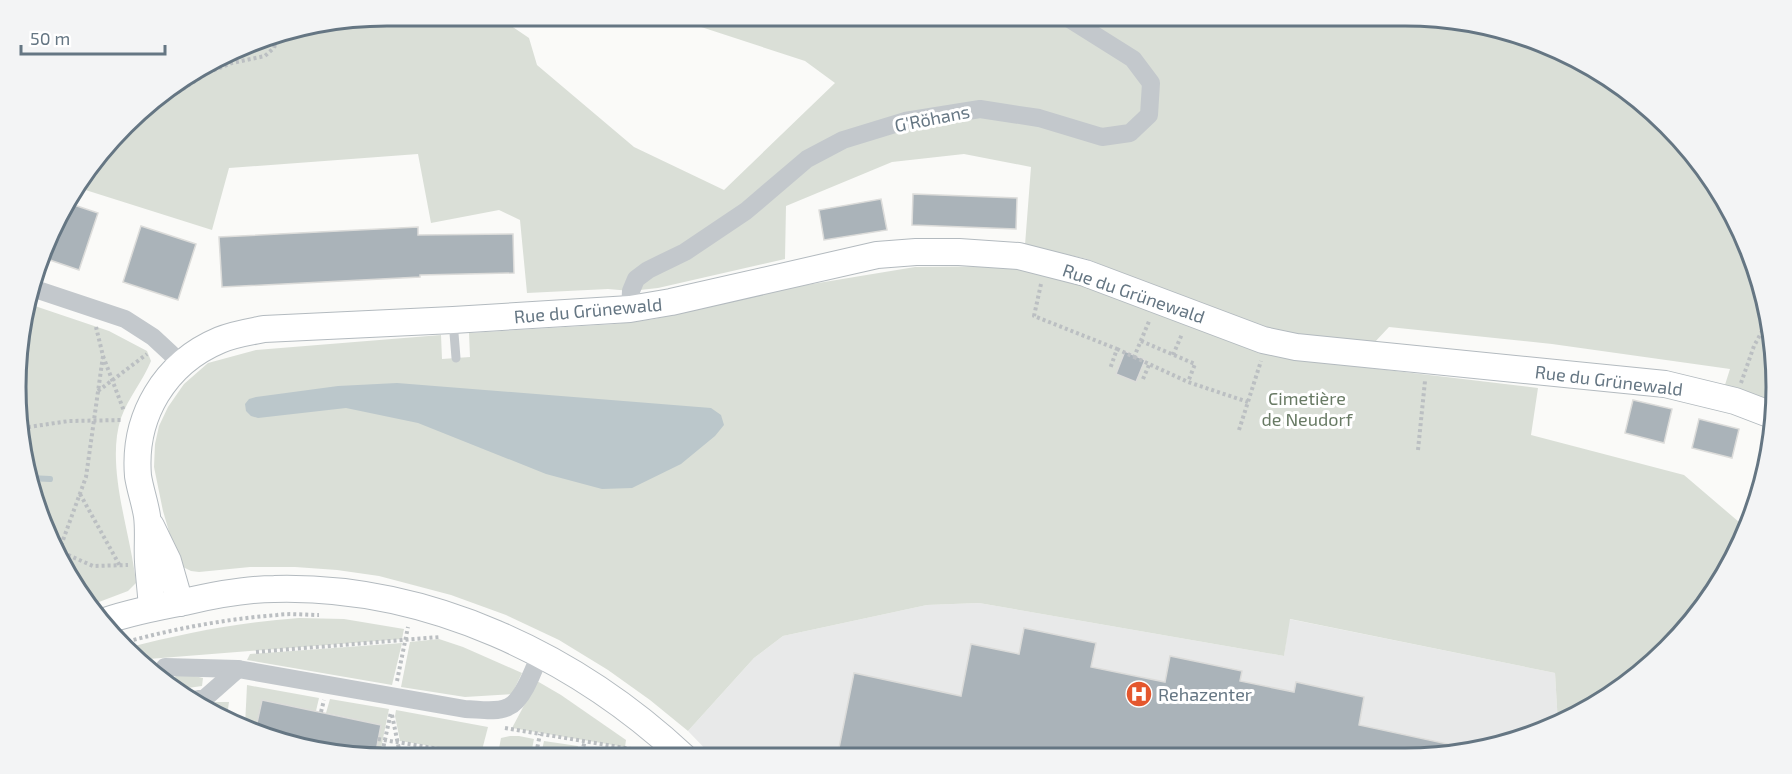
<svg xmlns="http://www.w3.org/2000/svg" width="1792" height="774" font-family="'Exo 2',sans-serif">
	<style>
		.built { fill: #e8e9e9 }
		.green { fill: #dadfd7 }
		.water { fill: #bbc7cb }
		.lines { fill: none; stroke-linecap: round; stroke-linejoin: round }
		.stream { stroke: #bbc7cb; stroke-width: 6 }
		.building { fill: #aab3b9; stroke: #dcdcda; stroke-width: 1.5 }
		.secondary-casing { stroke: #b3babf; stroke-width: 28 }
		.path { stroke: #bbbfc2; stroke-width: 4; stroke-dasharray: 3 3; stroke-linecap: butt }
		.lane { stroke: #c3c8cc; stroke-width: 9 }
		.street { stroke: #c3c8cc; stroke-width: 18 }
		.secondary { stroke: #fff; stroke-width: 26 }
		.labels { text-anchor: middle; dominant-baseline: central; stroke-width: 6; stroke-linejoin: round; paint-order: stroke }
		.street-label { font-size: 18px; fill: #657683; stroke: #fff }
		.park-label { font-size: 18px; fill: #687a64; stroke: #fff }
		.poi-label { font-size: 18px; fill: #657683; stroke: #fff; text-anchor: start }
		.rim { fill: none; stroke: #657683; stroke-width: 3 }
	</style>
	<rect width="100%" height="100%" fill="#fafaf8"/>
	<!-- built -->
	<path class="built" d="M 979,603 L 1284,656 L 1289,619 L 1555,673 L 1558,724 L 1548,731 L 1454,756 L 714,758 L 688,731 L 754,658 L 783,636 L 927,605 Z"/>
	<!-- green -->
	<g class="green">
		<path d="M 387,15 L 495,15 L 529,38 L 537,65 L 634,147 L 724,190 L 835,83 L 805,61 L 692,24 L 672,15 L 1405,15 L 1525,35 L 1651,108 L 1739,223 L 1776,363 L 1774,380 L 1765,400 L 1724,388 L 1730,369 L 1552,344 L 1389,327 L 1373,344 L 1267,331 L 1087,259 L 1025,245 L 1031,167 L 964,154 L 892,162 L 786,206 L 785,259 L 658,288 L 631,291 L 608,289 L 527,293 L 520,220 L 499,210 L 431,223 L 418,154 L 229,168 L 212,230 L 76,187 L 142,107 L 267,35 Z"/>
		<path d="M 1014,266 L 1081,282 L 1303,360 L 1538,388 L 1531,435 L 1684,475 L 1746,528 L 1700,613 L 1632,682 L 1558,724 L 1555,673 L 1290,619 L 1284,656 L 979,603 L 927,605 L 783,636 L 754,658 L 688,731 L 650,700 L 608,670 L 559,640 L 506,615 L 451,595 L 379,576 L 337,570 L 295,567 L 250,567 L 199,572 L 191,571 L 183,567 L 177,559 L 163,511 L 154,467 L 155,444 L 159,426 L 168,407 L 184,384 L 208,363 L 256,350 L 441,335 L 442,359 L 470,357 L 469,333 L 615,324 L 654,319 L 794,287 L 915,267 Z"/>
		<path d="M 26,303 L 109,331 L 147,351 L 151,361 C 143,381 128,398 121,418 C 105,467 131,533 136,583 L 128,591 L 91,605 L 65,573 L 22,459 L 22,315 Z"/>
		<path d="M 299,618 L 344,619 L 404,629 L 402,639 L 136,660 L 126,648 C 184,633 240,622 299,618 Z"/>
		<path d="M 439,639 L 463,647 L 522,673 L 512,694 L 465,697 L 401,687 L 410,642 Z"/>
		<path d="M 402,643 L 392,685 L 247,660 L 250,654 Z"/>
		<path d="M 176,675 L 190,675 L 203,678 L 202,686 L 181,689 L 172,684 Z"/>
		<path d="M 537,681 L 561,695 L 626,740 L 625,747 L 512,728 Z"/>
		<path d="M 247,685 L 319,698 L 316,711 L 256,728 L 245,726 Z"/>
		<path d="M 330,699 L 389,709 L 379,758 L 374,757 L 381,725 L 326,713 Z"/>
		<path d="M 215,702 L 229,702 L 227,716 L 213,708 Z"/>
		<path d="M 396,710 L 488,727 L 481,754 L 400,741 L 395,716 Z"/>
		<path d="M 510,736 L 519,736 L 534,739 L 530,759 L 506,755 L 504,759 L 497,759 L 501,738 Z"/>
		<path d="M 544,741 L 578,746 L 575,758 L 540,759 Z"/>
		<path d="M 588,748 L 624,754 L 623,758 L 585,758 Z"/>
	</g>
	<!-- water -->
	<path class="water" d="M 397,383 L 711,408 L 721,415 L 724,425 L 715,436 L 681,464 L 632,488 L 602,489 L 546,474 L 418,423 L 346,408 L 258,418 L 251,416 L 246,411 L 245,404 L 249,399 L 256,397 L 338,386 Z"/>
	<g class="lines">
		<!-- stream -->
		<path class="stream" d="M 29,478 L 50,479"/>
	</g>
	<!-- building -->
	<g class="building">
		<path d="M 913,194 L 1017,198 L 1016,229 L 912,225 Z"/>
		<path d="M 881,199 L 887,230 L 824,240 L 819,210 Z"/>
		<path d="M 65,202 L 98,213 L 79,270 L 44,258 Z"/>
		<path d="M 141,226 L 196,244 L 178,300 L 123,282 Z"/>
		<path d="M 418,227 L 418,235 L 513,234 L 514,273 L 420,275 L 420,277 L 222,287 L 219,237 Z"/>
		<path d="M 1125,351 L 1145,360 L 1136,382 L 1116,374 Z"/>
		<path d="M 1633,400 L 1672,409 L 1664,443 L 1625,433 Z"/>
		<path d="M 1699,419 L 1739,429 L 1732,458 L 1692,448 Z"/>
		<path d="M 1024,628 L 1096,643 L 1091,667 L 1165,682 L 1170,656 L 1242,671 L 1240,681 L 1294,692 L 1296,682 L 1364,697 L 1359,725 L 1471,749 L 1471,751 L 1454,756 L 837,758 L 854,673 L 961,696 L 971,644 L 1019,654 Z"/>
		<path d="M 262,700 L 381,725 L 375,757 L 267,739 L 255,732 Z"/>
	</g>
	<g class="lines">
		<defs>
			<g id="secondary">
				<path d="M 151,526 L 168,561 L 180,603"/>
				<path d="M 152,608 C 151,593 149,577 148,562 C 147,547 149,531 147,516 C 145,503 140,489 138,476 C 133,416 165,363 220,340 C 234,334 249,332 264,329 L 453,320 L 630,309 L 671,302 L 877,255 L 916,252 L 959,252 L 1019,256 L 1085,273 L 1263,340 L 1296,347 L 1665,384 L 1735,401 L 1769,414"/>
				<path d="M 105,621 C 131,612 157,607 184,602 C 214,595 244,589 274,589 C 427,585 575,655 685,758"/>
			</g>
		</defs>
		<!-- secondary casing -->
		<use href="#secondary" class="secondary-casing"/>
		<!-- path -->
		<g class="path">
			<path d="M 160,96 L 178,92 L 209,72 L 232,63 L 265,56 L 274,48 L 279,33"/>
			<path d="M 1041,284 L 1034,316 L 1117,349 L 1110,369"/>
			<path d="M 1141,341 L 1195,364 L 1188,382"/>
			<path d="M 1117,349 L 1134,357 L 1150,319"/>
			<path d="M 1173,355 L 1182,334"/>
			<path d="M 103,356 L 124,411"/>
			<path d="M 1134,357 L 1188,382 L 1248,402"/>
			<path d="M 1143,379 L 1149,365"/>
			<path d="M 1741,383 L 1754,346 L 1766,324"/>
			<path d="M 98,391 L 147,354"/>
			<path d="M 22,428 L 69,421 L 123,420"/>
			<path d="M 1239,430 L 1261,361"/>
			<path d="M 1418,450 L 1425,381"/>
			<path d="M 80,494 L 120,566"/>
			<path d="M 59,551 L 86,477 L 103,356 L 96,327"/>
			<path d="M 57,552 L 59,551 L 93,566 L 128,565"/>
			<path d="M 122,643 C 173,629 225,619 277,615 C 291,613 305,615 319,615"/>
			<path d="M 256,652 L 440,637"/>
			<path d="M 397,681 L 408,627"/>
			<path d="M 321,712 L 324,700"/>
			<path d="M 392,715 L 401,759"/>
			<path d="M 505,728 L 643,751"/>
			<path d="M 378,739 L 489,757"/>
			<path d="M 381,758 L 391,712"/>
			<path d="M 580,758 L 585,741"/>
			<path d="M 633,758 L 634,750"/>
			<path d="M 535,759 L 540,734"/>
		</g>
		<!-- lane -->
		<path class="lane" d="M 453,321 L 456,358"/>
		<!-- street -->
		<g class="street">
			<path d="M 32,288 L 125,319 L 153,337 L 181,363"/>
			<path d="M 630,309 L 631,291 L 636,279 L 648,270 L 685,252 L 746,211 L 807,159 L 843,140 L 905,121 L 980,109 L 1039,118 L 1102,137 L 1130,133 L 1149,115 L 1151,83 L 1133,59 L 1063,15"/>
			<path d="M 162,679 L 165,667 L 238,669 L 465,709 C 478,709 496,713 508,707 C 523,701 534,669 540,654"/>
			<path d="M 198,699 L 204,699 L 238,669"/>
		</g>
		<!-- secondary -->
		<use href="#secondary" class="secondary"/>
	</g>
	<!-- icons -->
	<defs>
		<symbol id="hospital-disc" viewBox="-11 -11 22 22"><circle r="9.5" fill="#e4572e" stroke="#fff"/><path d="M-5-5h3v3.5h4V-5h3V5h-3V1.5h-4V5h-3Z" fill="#fff"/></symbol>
	</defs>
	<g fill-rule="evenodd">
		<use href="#hospital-disc" x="1124" y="679" width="30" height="30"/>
	</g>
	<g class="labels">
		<!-- street labels -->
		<g class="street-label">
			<text transform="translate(932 118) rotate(-11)">G'Röhans</text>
			<text transform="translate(1134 293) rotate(19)">Rue du Grünewald</text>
			<text transform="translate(588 310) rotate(-5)">Rue du Grünewald</text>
			<text transform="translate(1609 380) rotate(7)">Rue du Grünewald</text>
		</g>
		<!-- park labels -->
		<g class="park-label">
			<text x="1307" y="398">Cimetière<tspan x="1307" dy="21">de Neudorf</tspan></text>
		</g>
		<!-- poi labels -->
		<g class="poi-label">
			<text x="1158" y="694">Rehazenter</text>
		</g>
	</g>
	<!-- crop -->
	<path d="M0 0H1792V774H0ZM387 26H1405A361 361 0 0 1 1766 387V387A361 361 0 0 1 1405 748H387A361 361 0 0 1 26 387V387A361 361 0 0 1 387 26Z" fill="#f3f4f5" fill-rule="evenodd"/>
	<path class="rim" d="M387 26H1405A361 361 0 0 1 1766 387V387A361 361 0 0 1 1405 748H387A361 361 0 0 1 26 387V387A361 361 0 0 1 387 26Z"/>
	<!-- scale -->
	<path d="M21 45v9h144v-9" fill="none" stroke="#657683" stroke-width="3"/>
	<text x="30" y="45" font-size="18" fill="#657683" stroke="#ffffff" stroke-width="4.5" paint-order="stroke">50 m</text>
</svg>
